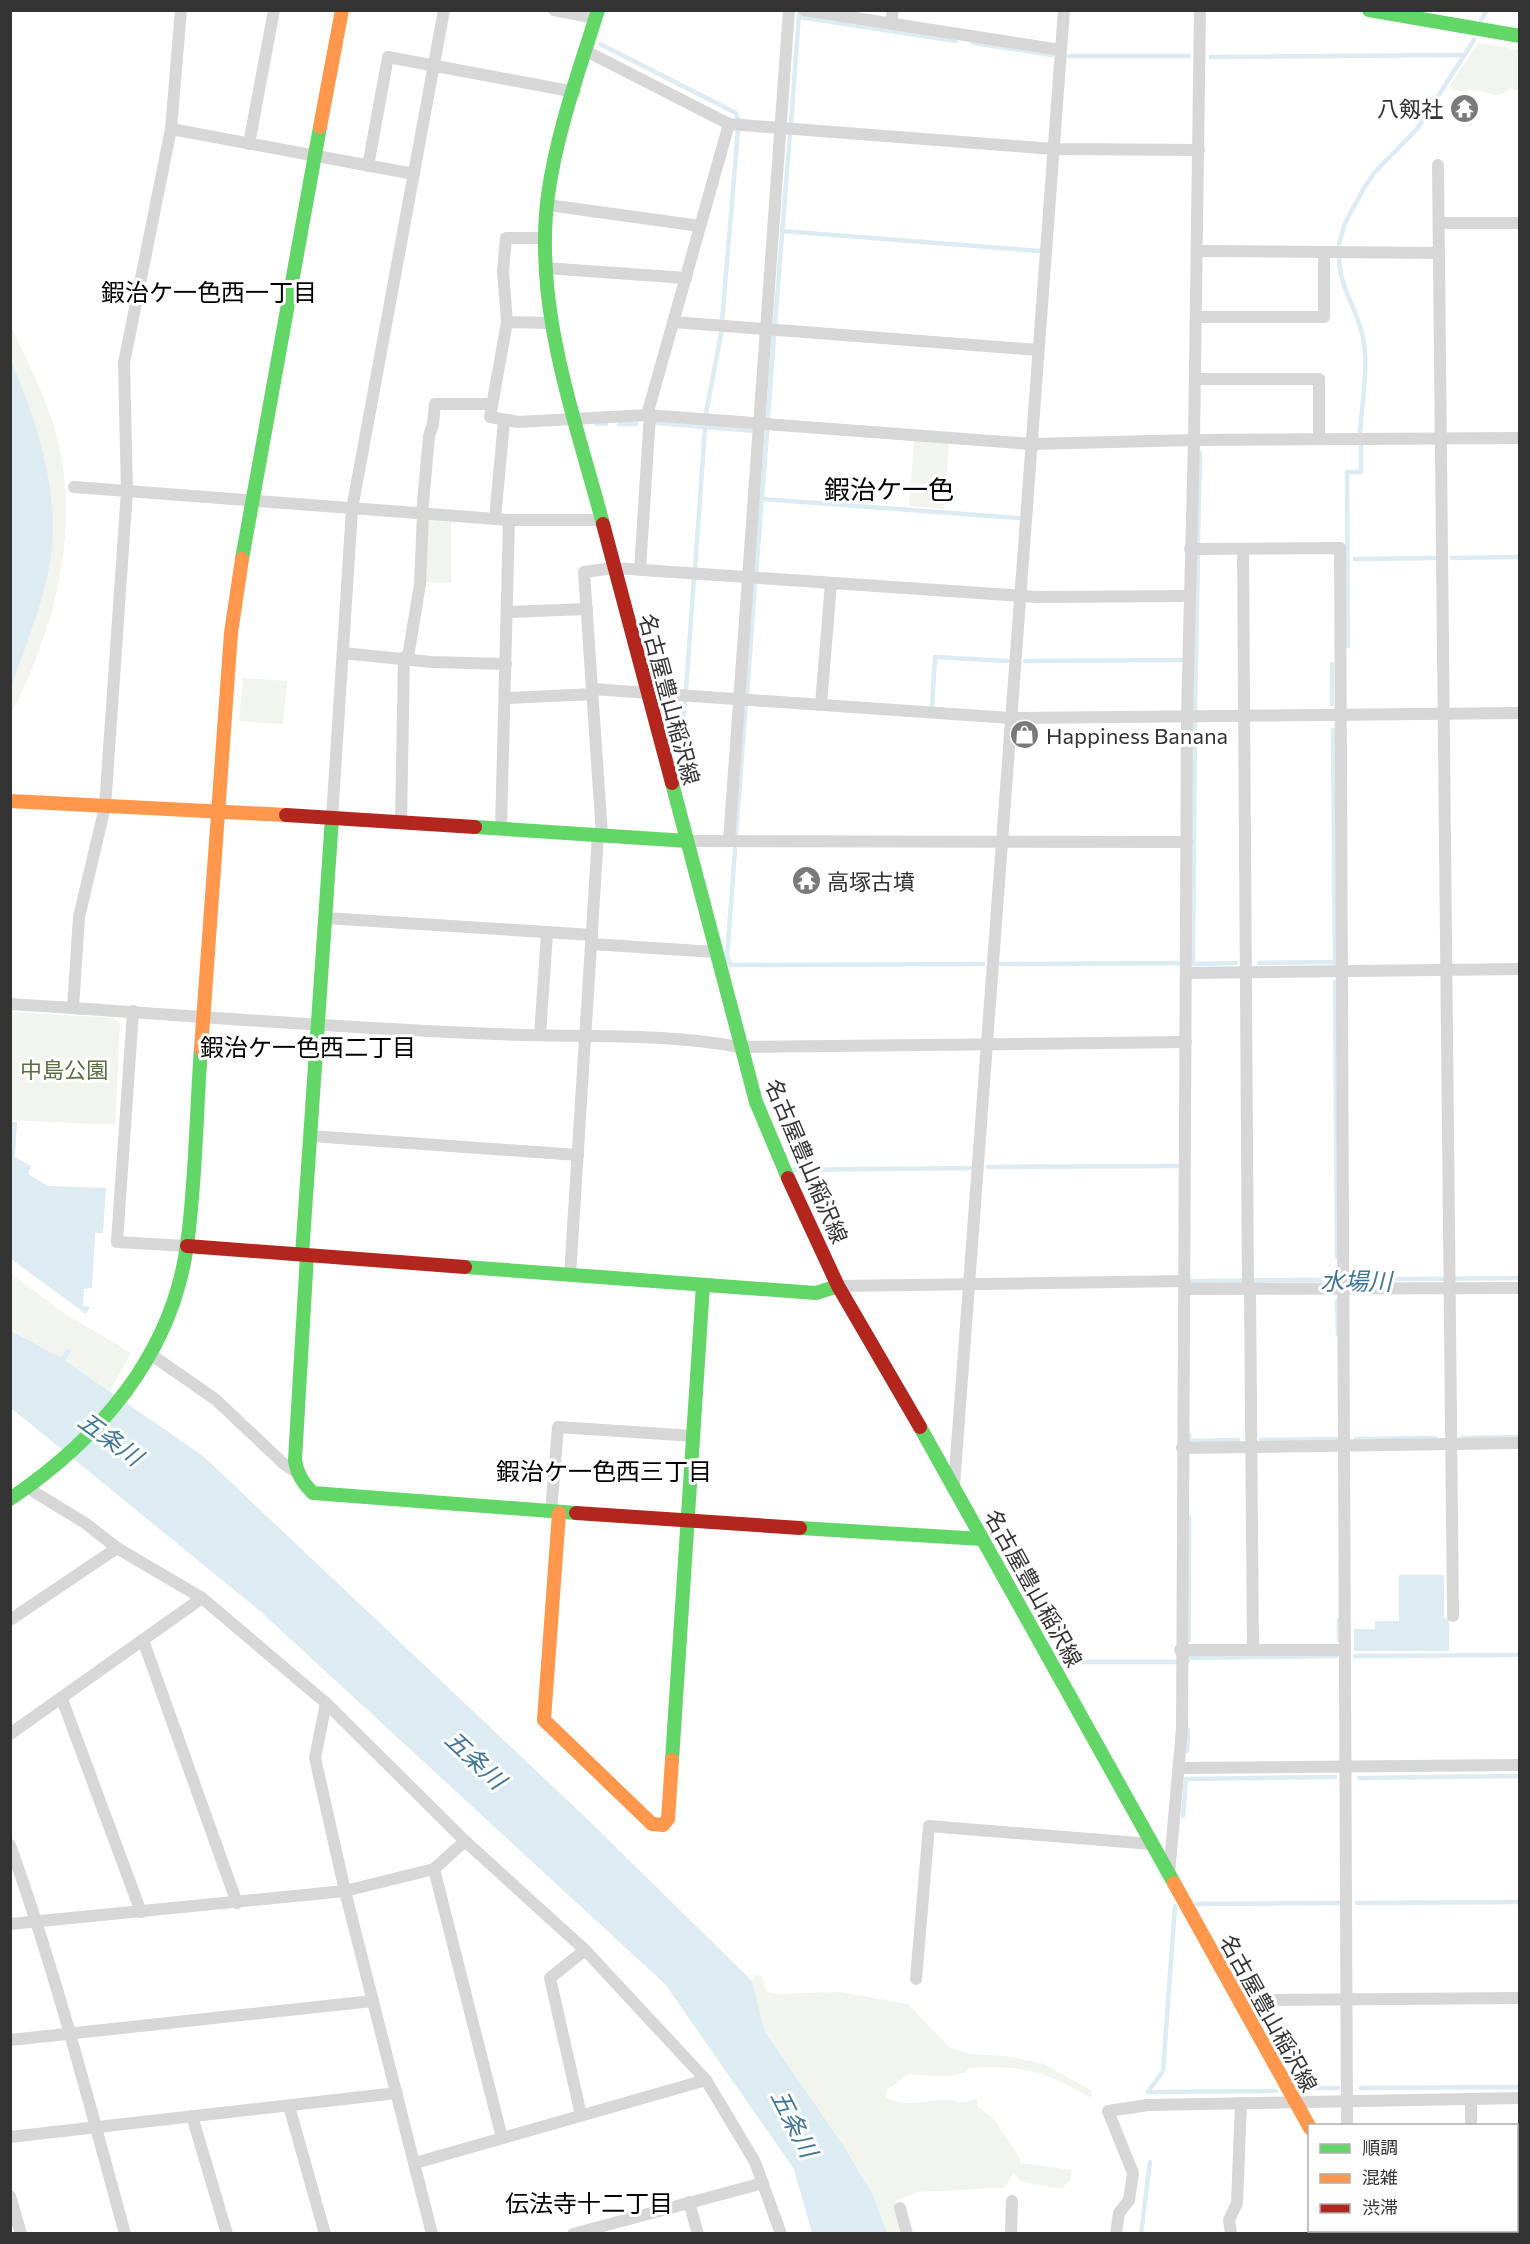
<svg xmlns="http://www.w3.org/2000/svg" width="1530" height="2244" font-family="Commissioner,'Noto Sans JP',sans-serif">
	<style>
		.green { fill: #f1f5ed }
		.water { fill: #ddebf3 }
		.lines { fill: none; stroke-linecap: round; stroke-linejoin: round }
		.stream { stroke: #ddebf3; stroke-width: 4.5 }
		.street { stroke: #d7d7d7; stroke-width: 12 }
		.fast { stroke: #63d668; stroke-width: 14 }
		.slow { stroke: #ff974d; stroke-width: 14 }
		.jam { stroke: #b3261e; stroke-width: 14 }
		.labels { text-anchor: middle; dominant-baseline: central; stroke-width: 6; stroke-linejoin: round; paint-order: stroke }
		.poi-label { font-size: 22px; fill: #333; stroke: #fff; text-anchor: start }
		.street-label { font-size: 22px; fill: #333; stroke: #fff }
		.park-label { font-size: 22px; fill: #56703f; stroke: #fff }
		.neighbourhood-label { font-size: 24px; fill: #000; stroke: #fff }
		.water-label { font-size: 24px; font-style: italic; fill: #3f7597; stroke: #fff }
		.quarter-label { font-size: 26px; fill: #000; stroke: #fff }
	</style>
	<rect width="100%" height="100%" fill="#fff"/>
	<!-- green -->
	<g class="green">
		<path d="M 1478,43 L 1519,50 L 1519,92 L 1511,88 C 1494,102 1491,91 1475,90 C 1467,90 1460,92 1451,89 L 1450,85 Z"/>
		<path d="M 10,324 C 24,355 40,385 51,417 C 85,516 57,625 11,714 L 11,687 L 35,621 L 34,424 L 11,358 Z"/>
		<path d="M 914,441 L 949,443 L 944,509 L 909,506 Z"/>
		<path d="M 427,520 L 451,522 L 451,583 L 424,582 Z"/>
		<path d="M 243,678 L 287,681 L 283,724 L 239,721 Z"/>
		<path d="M 10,1012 L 115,1018 L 120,1024 L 115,1125 L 11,1120 Z"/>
		<path d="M 10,1273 L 62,1312 L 131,1353 L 110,1391 L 60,1357 L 11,1330 Z"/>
		<path d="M 756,1975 L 762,1976 L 766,1992 L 777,1994 L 839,1992 L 908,2004 L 949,2047 L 969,2054 L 1006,2056 L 1044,2064 L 1092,2091 L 1091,2098 C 1047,2072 1020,2064 969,2068 L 966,2072 L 949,2077 L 908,2074 L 887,2090 L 886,2097 C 902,2109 929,2099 947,2100 C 958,2101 964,2106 974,2098 L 977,2100 L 977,2106 L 993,2118 L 1019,2157 L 1020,2163 L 1072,2170 L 1070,2181 L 1060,2189 L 1020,2181 L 1014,2173 L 1004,2188 L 917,2192 L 896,2201 L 894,2210 L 900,2233 L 887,2233 L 873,2195 L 843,2145 L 765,2032 L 752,1981 Z"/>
	</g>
	<!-- water -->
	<g class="water">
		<path d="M 10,358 C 37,422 63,498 49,568 C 41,609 25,648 11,687 Z"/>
		<path d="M 10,1122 L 17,1122 L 15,1157 L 31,1166 L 28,1174 L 48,1186 L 106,1188 L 103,1233 L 95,1233 L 92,1288 L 84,1289 L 83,1306 L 90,1307 L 86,1314 L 11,1259 Z"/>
		<path d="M 10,1330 L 60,1357 L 203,1456 L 583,1815 L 752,1981 L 765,2032 L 843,2145 L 873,2195 L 887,2233 L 812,2233 L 794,2169 L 665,1984 L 260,1611 L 11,1408 Z"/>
		<path d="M 1399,1575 L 1444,1575 L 1444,1618 L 1449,1618 L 1449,1651 L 1354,1651 L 1354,1629 L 1375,1629 L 1375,1621 L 1399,1621 Z"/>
	</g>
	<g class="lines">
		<!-- stream -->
		<g class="stream">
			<path d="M 799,17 L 956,41"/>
			<path d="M 1481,21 L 1487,10"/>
			<path d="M 973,43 L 1052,55"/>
			<path d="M 600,44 L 736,113 L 738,119"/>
			<path d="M 1069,56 L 1189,56"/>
			<path d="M 1211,57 L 1464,55"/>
			<path d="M 791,124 L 799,14"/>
			<path d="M 782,231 L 1040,251"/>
			<path d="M 1339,244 L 1345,223 L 1364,188 L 1374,173 L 1417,129 L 1474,40"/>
			<path d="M 1339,258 C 1339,288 1360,313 1364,343 C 1368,372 1362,403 1360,432"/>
			<path d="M 722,321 L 738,130"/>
			<path d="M 775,324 L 790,133"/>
			<path d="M 706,413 L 722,329"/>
			<path d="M 768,418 L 774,335"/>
			<path d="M 657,423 L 755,431"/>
			<path d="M 597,424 L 606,424"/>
			<path d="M 619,424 L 636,424"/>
			<path d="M 762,499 L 1019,518"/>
			<path d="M 1198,541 L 1200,453"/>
			<path d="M 1452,558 L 1520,557"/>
			<path d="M 1355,559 L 1435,558"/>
			<path d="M 695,569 L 705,427"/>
			<path d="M 756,574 L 767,432"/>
			<path d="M 1348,646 L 1347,472 L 1361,472 L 1361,443"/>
			<path d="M 1025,661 L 1186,660"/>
			<path d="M 1332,664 L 1332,704"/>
			<path d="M 686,689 L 694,578"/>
			<path d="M 747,694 L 755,583"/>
			<path d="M 932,707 L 935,657 L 1007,661"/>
			<path d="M 1195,710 L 1198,556"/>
			<path d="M 1195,723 L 1193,964 L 1236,963"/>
			<path d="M 1333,730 L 1335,965"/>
			<path d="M 680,770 L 685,698"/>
			<path d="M 736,834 L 746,703"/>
			<path d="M 735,849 L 727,957 L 731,965 L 983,964"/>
			<path d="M 1259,963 L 1335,962"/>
			<path d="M 1001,964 L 1181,963"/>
			<path d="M 1335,982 L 1337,1257"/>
			<path d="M 988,1167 L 1181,1166"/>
			<path d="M 792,1170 L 970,1168"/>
			<path d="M 1193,1281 L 1520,1278"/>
			<path d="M 1337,1301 L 1338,1334"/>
			<path d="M 60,1364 L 68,1351"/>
			<path d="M 1189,1435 L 1189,1441 L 1238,1440"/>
			<path d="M 1462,1438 L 1520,1437"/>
			<path d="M 1356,1439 L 1435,1438"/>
			<path d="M 1261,1440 L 1339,1439"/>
			<path d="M 1339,1620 L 1339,1640"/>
			<path d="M 1189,1640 L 1189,1517"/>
			<path d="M 1355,1656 L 1520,1655"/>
			<path d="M 1188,1661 L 1188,1658 L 1336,1656"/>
			<path d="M 1065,1662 L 1175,1662"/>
			<path d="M 1187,1751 L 1188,1730"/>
			<path d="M 1359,1778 L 1520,1776"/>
			<path d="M 1183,1816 L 1186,1779 L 1335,1777"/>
			<path d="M 1357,1903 L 1520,1902"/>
			<path d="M 1196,1904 L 1339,1903"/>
			<path d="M 1303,2088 L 1338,2088"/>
			<path d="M 1361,2088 L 1520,2087"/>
			<path d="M 1148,2092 L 1163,2071 L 1175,1906"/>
			<path d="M 1148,2092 L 1276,2091"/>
			<path d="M 1141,2234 L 1150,2162"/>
		</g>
		<!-- street -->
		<g class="street">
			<path d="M 554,10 L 595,18"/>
			<path d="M 804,10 L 1061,50"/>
			<path d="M 1200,10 L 1194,440 L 1520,438"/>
			<path d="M 891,24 L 893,10"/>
			<path d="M 586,51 L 729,124 L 1054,149 L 1199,150"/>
			<path d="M 171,129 L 414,174"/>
			<path d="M 249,144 L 274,10"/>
			<path d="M 1438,165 L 1453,1616"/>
			<path d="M 368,166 L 388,57 L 575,92"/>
			<path d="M 548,205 L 700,226"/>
			<path d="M 1439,223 L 1520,223"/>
			<path d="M 1198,251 L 1439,253"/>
			<path d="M 545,268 L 686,278"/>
			<path d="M 1197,317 L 1324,317 L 1324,252"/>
			<path d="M 507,322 L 503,271 L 506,238 L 545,238"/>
			<path d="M 673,322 L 1038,350"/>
			<path d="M 550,323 L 507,322 L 490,417 L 518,422 L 647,415 L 1031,444 L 1194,440 L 1187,717 L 1182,1729 L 1169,1874"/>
			<path d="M 1196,379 L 1319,379 L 1319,439"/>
			<path d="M 647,415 L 729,124"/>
			<path d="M 74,487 L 509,520 L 601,520"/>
			<path d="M 422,514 L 429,436 L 433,424 L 435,404 L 490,404"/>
			<path d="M 495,519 L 504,421"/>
			<path d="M 1190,549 L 1340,548 L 1347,2126"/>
			<path d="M 1243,549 L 1248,1290"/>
			<path d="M 640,569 L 650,415"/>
			<path d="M 508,612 L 587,609"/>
			<path d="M 343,653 L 431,662 L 506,664"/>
			<path d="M 408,657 L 420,584 L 423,514"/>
			<path d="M 592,689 L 1010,718 L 1520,713"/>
			<path d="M 506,698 L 593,694"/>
			<path d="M 821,704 L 831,583"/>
			<path d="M 332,818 L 352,509 L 444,10"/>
			<path d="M 401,823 L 404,657"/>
			<path d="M 501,829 L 509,520"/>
			<path d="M 602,835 L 584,572 L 614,568 L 1038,597 L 1190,596"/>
			<path d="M 687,841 L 1187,842"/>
			<path d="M 729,841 L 789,10"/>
			<path d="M 326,918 L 592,935"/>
			<path d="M 591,944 L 715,952"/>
			<path d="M 1186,973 L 1520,969"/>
			<path d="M 10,1004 C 172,1014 333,1028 495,1034 C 576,1038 659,1032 739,1047 L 1186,1042"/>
			<path d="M 73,1008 L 79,917 L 105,807 L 127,491 L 124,363 L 171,129 L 181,10"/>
			<path d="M 133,1011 L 117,1242 L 187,1246"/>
			<path d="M 540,1035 L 547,933"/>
			<path d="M 311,1136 L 578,1155"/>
			<path d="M 570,1275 L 598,835"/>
			<path d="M 838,1286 L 1185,1281"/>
			<path d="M 1184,1289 L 1520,1288"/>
			<path d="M 1250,1290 L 1253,1650"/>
			<path d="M 150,1354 L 215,1399 L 284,1464 L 296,1472"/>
			<path d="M 1182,1448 L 1520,1443"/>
			<path d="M 954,1486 L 1064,10"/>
			<path d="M 28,1488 L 85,1523 L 117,1548 L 202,1598 L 326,1703 L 465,1841 L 585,1950 L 706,2080 L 755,2162 L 781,2234"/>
			<path d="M 551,1512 L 558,1427 L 694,1436"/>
			<path d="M 10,1620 L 117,1548"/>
			<path d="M 143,1640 L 237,1903"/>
			<path d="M 1180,1650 L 1345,1650"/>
			<path d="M 62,1699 L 141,1912"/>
			<path d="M 326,1703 L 315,1758 L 345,1891 L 432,2234"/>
			<path d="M 10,1734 L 202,1598"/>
			<path d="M 1179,1768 L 1520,1765"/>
			<path d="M 10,1845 C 56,1973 89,2103 125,2234"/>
			<path d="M 434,1869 L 502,2138"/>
			<path d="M 10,1924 L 345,1891 L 434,1869 L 465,1841"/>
			<path d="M 916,1979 L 929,1826 L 1151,1844"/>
			<path d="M 1240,2004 L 1255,2000 L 1520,1998"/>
			<path d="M 10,2040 L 373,2001"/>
			<path d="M 1471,2099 L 1471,2126"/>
			<path d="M 289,2106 L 325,2234"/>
			<path d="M 581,2115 L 550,1978 L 585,1950"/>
			<path d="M 192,2116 L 227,2234"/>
			<path d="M 10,2137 L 397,2093"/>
			<path d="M 415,2163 L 706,2080"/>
			<path d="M 10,2196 L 21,2234"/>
			<path d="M 689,2202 L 698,2234"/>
			<path d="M 900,2208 L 907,2234"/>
			<path d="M 1472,2230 L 1472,2234"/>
			<path d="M 573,2234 L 763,2183"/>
			<path d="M 1011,2234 L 1012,2201"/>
			<path d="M 1116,2234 L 1119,2213 L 1129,2200 L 1133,2173 L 1108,2111 L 1148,2105 L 1520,2098"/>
			<path d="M 1231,2234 L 1229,2220 L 1237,2203 L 1241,2103"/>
		</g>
		<!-- fast -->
		<g class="fast">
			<path d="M 598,10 C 579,71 557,131 548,195 C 533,307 575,417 603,524"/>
			<path d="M 1369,10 L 1520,36"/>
			<path d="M 242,559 L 320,127"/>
			<path d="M 672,783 L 756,1102 L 788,1178"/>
			<path d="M 475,827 L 687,841"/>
			<path d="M 302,1255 L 332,818"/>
			<path d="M 307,1255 L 295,1460 C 297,1474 303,1483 313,1493 L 576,1513"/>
			<path d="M 465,1267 L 816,1293 L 838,1286"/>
			<path d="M 920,1427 L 1174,1883"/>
			<path d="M 10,1499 C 99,1439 172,1355 187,1245 C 196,1181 196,1114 201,1049"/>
			<path d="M 800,1528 L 982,1539"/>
			<path d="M 672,1760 L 703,1285"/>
		</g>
		<!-- slow -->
		<g class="slow">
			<path d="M 320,127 L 342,10"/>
			<path d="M 10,801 L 286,815"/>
			<path d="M 201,1049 L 231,633 L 242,559"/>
			<path d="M 559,1513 L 544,1720 L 652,1824 L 663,1825 L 668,1819 L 672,1760"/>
			<path d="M 1174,1883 L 1310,2128"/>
			<path d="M 1367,2230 L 1369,2234"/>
		</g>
		<!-- jam -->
		<g class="jam">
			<path d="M 603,524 L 672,783"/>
			<path d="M 286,815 L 475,827"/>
			<path d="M 788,1178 L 838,1286 L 920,1427"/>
			<path d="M 187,1246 L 465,1267"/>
			<path d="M 576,1513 L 800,1528"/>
		</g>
	</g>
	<!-- icons -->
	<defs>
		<symbol id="temple-disc" viewBox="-11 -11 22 22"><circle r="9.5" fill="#7a7a7a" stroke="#fff"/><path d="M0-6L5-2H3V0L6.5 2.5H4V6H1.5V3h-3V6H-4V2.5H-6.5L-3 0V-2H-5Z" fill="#fff"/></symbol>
		<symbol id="shop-disc" viewBox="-11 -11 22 22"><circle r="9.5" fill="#7a7a7a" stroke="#fff"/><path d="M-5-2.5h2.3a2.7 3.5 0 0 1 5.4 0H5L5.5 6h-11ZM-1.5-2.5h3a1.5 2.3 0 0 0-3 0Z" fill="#fff"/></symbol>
	</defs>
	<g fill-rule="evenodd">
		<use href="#temple-disc" x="1448" y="92" width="33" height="33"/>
		<use href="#shop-disc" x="1008" y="718" width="33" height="33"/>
		<use href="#temple-disc" x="790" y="864" width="33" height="33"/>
	</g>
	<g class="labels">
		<!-- poi labels -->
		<g class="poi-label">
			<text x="1443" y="108" text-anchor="end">八剱社</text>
			<text x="1046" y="735">Happiness Banana</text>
			<text x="827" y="881">高塚古墳</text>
		</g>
		<!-- street labels -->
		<g class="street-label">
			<text transform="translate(670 699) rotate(75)">名古屋豊山稲沢線</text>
			<text transform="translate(807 1161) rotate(67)">名古屋豊山稲沢線</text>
			<text transform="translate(1034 1588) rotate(61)">名古屋豊山稲沢線</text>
			<text transform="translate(1269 2013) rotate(61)">名古屋豊山稲沢線</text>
		</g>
		<!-- park labels -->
		<g class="park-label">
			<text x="64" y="1069">中島公園</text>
		</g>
		<!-- neighbourhood labels -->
		<g class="neighbourhood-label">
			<text x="209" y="291">鍜治ケ一色西一丁目</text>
			<text x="308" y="1046">鍜治ケ一色西二丁目</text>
			<text x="604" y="1470">鍜治ケ一色西三丁目</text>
			<text x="589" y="2202">伝法寺十二丁目</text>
		</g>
		<!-- water labels -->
		<g class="water-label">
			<text x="1356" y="1280">水場川</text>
			<text transform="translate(111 1438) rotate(36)">五条川</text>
			<text transform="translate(476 1759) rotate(43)">五条川</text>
			<text transform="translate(795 2123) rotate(63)">五条川</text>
		</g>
		<!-- quarter labels -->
		<g class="quarter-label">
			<text x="889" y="488">鍜治ケ一色</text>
		</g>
	</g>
	<!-- border -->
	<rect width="1530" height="2244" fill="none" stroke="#333333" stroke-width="24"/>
	<!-- legend -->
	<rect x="1308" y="2124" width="210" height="108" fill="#ffffff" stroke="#adadad" stroke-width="1.5"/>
	<rect x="1320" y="2144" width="30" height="9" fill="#63d668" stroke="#adadad" stroke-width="1.5"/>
	<text x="1362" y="2154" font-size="18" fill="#333333">順調</text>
	<rect x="1320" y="2174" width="30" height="9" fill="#ff974d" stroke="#adadad" stroke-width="1.5"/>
	<text x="1362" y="2184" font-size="18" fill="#333333">混雑</text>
	<rect x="1320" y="2204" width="30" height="9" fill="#b3261e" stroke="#adadad" stroke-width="1.5"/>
	<text x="1362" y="2214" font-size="18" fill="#333333">渋滞</text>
</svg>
